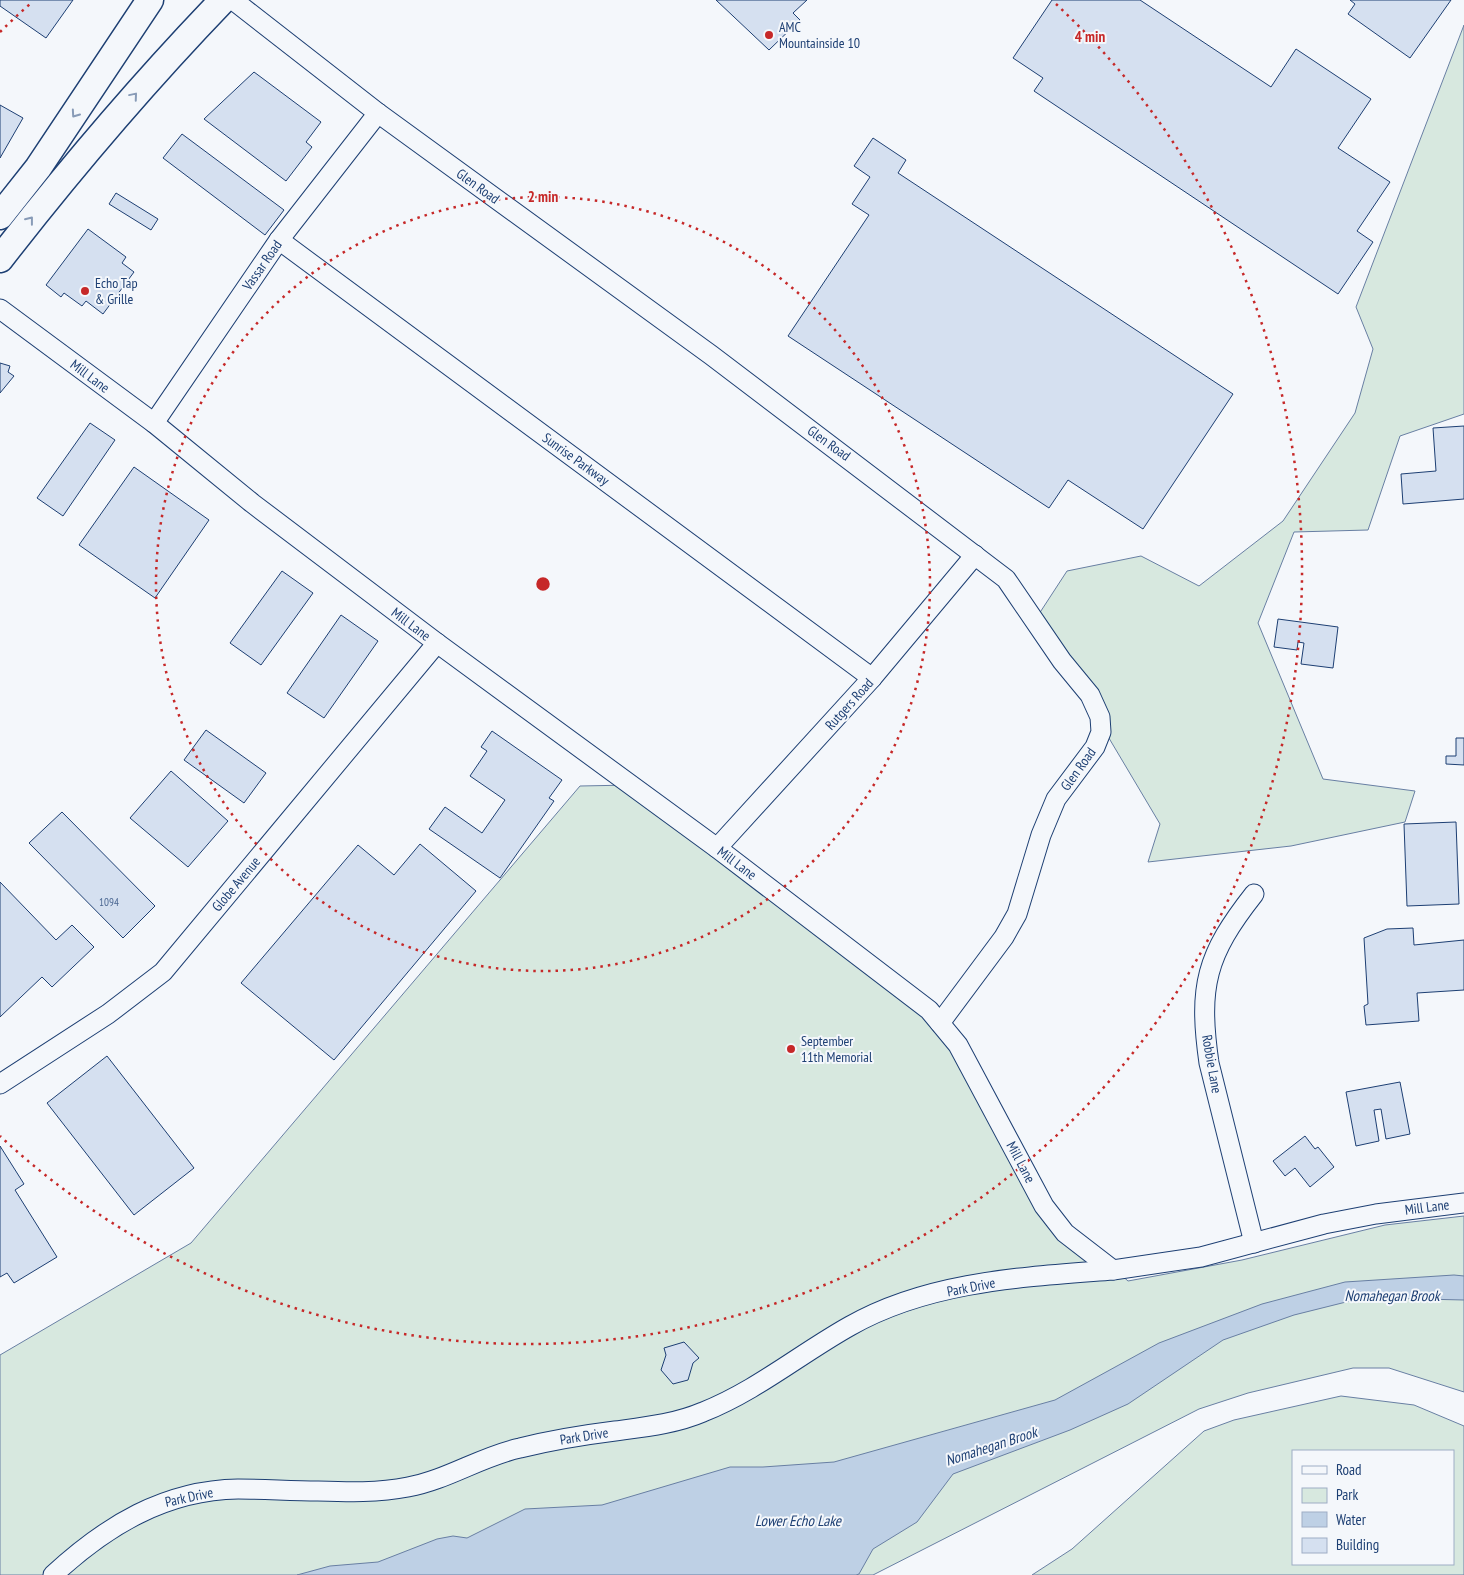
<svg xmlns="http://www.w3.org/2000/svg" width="1464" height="1575" font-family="'PT Sans Narrow',sans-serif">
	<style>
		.green { fill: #d7e8df; stroke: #687fa3; fill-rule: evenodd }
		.water { fill: #bed0e5; stroke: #687fa3 }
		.building { fill: #d5e0f0; stroke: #1d3f73 }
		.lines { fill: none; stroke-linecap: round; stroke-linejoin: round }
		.minor-casing { stroke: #1d3f73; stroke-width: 21 }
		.highway-casing { stroke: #1d3f73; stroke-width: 29 }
		.minor { stroke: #f4f7fb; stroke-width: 19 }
		.highway { stroke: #f4f7fb; stroke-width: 26 }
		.oneway { stroke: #889bb7 }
		.ring { fill: none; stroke: #c62828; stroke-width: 2.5; stroke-dasharray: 2.5 5 }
		.poi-dot { fill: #c62828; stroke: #f4f7fb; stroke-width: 2 }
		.labels { text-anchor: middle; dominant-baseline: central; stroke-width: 4; stroke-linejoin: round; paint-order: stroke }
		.number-label { font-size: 11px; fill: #4b6792 }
		.poi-label { font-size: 14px; fill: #1d3f73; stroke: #f4f7fb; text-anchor: start }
		.street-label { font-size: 14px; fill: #1d3f73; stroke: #f4f7fb }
		.water-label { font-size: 15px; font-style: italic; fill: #1d3f73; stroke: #f4f7fb }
		.centre { fill: #c62828; stroke: #f4f7fb; stroke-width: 2.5 }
		.ring-label { font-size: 15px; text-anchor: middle; font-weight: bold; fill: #c62828; stroke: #f4f7fb; stroke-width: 4; stroke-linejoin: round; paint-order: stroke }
	</style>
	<rect width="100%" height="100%" fill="#f4f7fb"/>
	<!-- green -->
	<g class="green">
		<path d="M 1464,25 L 1464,414 L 1400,436 L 1368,530 L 1294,532 L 1258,623 L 1323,779 L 1415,791 L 1405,822 L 1291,846 L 1148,862 L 1160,824 L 1037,617 L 1067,571 L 1141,556 L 1199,586 L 1283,521 L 1355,413 L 1373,349 L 1356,307 Z"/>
		<path d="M 631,785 L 929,1010 L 1044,1206 L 1128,1281 L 1242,1260 L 1385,1225 L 1464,1216 L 1464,1392 L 1389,1368 L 1353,1368 L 1248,1393 L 1199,1409 L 873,1575 L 0,1575 L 0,1355 L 191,1243 L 580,786 Z"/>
		<path d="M 1341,1396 L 1414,1405 L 1464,1426 L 1464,1575 L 1032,1575 L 1072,1549 L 1204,1431 L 1234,1420 ZM 1293,1451 L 1453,1451 L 1453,1564 L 1293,1564 Z"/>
	</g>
	<!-- water -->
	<path class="water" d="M 1454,1275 L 1464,1276 L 1464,1300 L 1380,1298 L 1354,1300 L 1294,1315 L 1223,1340 L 1128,1404 L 1070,1430 L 953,1474 L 917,1522 L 873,1549 L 859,1574 L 856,1575 L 297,1575 L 330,1566 L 378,1562 L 437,1539 L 453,1536 L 467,1538 L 525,1509 L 602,1505 L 730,1467 L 763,1467 L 834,1462 L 1055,1400 L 1159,1343 L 1262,1304 L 1345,1282 Z"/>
	<!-- building -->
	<g class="building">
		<path d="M 0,0 L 73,0 L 46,38 L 0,6 Z"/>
		<path d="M 716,0 L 807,0 L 793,13 L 800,20 L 769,50 Z"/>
		<path d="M 1052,0 L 1140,0 L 1271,87 L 1296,49 L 1371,99 L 1338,148 L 1390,182 L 1357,231 L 1373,242 L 1338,294 L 1034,91 L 1043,78 L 1013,58 Z"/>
		<path d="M 1350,0 L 1451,0 L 1410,58 L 1348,14 L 1355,4 Z"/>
		<path d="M 254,72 L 321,122 L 306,142 L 312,147 L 286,181 L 204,119 Z"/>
		<path d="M 0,105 L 23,118 L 0,158 Z"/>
		<path d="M 182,134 L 284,210 L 265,235 L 163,158 Z"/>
		<path d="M 873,138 L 906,160 L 898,173 L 1233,394 L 1143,529 L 1068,480 L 1049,508 L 788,336 L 869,215 L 852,204 L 870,177 L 854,166 Z"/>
		<path d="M 116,193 L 158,219 L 151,230 L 109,204 Z"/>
		<path d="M 88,229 L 126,257 L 122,263 L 134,272 L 103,314 L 86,301 L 82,306 L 64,293 L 61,297 L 46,285 Z"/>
		<path d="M 0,363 L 10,366 L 8,372 L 14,376 L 0,393 Z"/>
		<path d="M 90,423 L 115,440 L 63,516 L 37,498 Z"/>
		<path d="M 1464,426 L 1464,499 L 1403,504 L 1401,474 L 1436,471 L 1433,428 Z"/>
		<path d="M 134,467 L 209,520 L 155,598 L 79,545 Z"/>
		<path d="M 282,571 L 313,593 L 261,665 L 230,643 Z"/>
		<path d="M 341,615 L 378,641 L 324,718 L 287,693 Z"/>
		<path d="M 1278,619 L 1338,627 L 1333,668 L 1301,664 L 1304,643 L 1298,642 L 1297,650 L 1274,647 Z"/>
		<path d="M 206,730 L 266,773 L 244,803 L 184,760 Z"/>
		<path d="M 492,731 L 562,780 L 549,798 L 554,801 L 500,878 L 429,829 L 445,807 L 482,833 L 505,800 L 470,776 L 487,751 L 481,747 Z"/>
		<path d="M 1456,738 L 1464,738 L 1464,765 L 1446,764 L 1446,756 L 1456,756 Z"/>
		<path d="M 171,771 L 228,821 L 188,867 L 130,818 Z"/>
		<path d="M 62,812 L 155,906 L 123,938 L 29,843 Z"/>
		<path d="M 1456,822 L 1459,904 L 1407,906 L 1404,824 Z"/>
		<path d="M 420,844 L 476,891 L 334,1060 L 241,983 L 358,845 L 394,875 Z"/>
		<path d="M 0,882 L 56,940 L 72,925 L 94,947 L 52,987 L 42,977 L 0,1017 Z"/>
		<path d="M 1413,928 L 1414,945 L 1464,940 L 1464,990 L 1417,993 L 1419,1021 L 1366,1025 L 1364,1006 L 1368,1004 L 1364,938 L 1387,929 Z"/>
		<path d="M 107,1056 L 194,1168 L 134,1215 L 47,1103 Z"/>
		<path d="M 1400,1082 L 1410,1134 L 1386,1139 L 1381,1109 L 1374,1110 L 1379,1141 L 1356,1146 L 1346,1092 Z"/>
		<path d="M 1305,1136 L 1315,1149 L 1318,1147 L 1334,1167 L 1310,1187 L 1295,1168 L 1285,1176 L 1273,1161 Z"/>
		<path d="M 0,1146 L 24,1184 L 15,1190 L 57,1257 L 14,1283 L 7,1273 L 0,1277 Z"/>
		<path d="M 684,1342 L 699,1358 L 693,1363 L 688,1380 L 673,1384 L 661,1370 L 666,1355 L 664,1348 Z"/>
	</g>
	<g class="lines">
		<defs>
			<g id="minor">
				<path d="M 233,0 L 378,113 L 711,355 L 1006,579 L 1062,661 L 1090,695 L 1100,717 L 1101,732 L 1095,747 L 1056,799 L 1041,835 L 1017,914 L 1004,937 L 940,1023"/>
				<path d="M 279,240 L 872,678"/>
				<path d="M 0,309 L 154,423 L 252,503 L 437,643 L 717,848 L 929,1010 L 958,1045 L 1044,1206 L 1065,1233 L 1113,1270 L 1201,1257 L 1324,1224 L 1376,1214 L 1464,1203"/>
				<path d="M 154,423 L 279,240 L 378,113"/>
				<path d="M 717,848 L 872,678 L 975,555"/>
				<path d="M 0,1084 L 108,1014 L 163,972 L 437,643"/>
				<path d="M 1254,1243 L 1209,1063 C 1198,986 1206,955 1254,894"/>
				<path d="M 53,1575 C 106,1526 165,1490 238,1489 C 265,1489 291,1491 318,1491 C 348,1492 378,1493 408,1487 C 447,1480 482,1456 520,1448 C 552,1440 583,1435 615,1431 C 645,1427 675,1424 703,1412 C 756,1391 800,1354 850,1326 C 929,1281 1024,1277 1113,1270"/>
			</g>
			<g id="highway">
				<path d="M 0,216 L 38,168 L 150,0"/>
				<path d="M 0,259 C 70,169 144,82 223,0"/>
			</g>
		</defs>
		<!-- minor casing -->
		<use href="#minor" class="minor-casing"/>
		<!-- highway casing -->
		<use href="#highway" class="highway-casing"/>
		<!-- minor -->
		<use href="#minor" class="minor"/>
		<!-- highway -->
		<use href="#highway" class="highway"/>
	</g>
	<!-- one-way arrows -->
	<defs><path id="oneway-chevron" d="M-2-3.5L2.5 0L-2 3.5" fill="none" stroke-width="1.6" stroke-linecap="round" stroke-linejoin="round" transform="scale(1.25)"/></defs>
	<g class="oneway">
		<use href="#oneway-chevron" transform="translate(134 96) rotate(-50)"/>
		<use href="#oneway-chevron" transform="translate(75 114) rotate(125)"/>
		<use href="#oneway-chevron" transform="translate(30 220) rotate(-52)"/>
	</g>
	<!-- distance rings -->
	<g class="ring">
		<circle cx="543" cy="584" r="387"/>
		<path d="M0 32A774 774 0 0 1 30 4M1056 4A774 774 0 1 1 0 1136"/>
	</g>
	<!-- markers -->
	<g class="poi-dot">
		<circle cx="769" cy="35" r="5"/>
		<circle cx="85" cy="291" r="5"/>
		<circle cx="791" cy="1049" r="5"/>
	</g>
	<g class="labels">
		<!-- number labels -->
		<g class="number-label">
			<text x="109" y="902">1094</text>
		</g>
		<!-- poi labels -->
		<g class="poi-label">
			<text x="779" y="27">AMC<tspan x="779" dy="16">Mountainside 10</tspan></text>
			<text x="95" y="283">Echo Tap<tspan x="95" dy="16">&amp; Grille</tspan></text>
			<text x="801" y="1041">September<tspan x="801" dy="16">11th Memorial</tspan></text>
		</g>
		<!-- street labels -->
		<g class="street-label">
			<text transform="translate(478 186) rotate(36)">Glen Road</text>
			<text transform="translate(262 265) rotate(-55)">Vassar Road</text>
			<text transform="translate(90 376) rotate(37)">Mill Lane</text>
			<text transform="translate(829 443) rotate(36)">Glen Road</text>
			<text transform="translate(576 459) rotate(36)">Sunrise Parkway</text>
			<text transform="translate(411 624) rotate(37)">Mill Lane</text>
			<text transform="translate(849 704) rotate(-48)">Rutgers Road</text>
			<text transform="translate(1078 769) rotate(-54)">Glen Road</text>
			<text transform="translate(737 863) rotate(37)">Mill Lane</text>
			<text transform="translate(236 884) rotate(-50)">Globe Avenue</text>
			<text transform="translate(1212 1064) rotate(80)">Robbie Lane</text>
			<text transform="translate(1021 1162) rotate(62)">Mill Lane</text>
			<text transform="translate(1427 1207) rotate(-7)">Mill Lane</text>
			<text transform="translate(971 1287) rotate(-11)">Park Drive</text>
			<text transform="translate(584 1436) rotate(-9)">Park Drive</text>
			<text transform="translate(189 1497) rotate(-12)">Park Drive</text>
		</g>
		<!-- water labels -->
		<g class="water-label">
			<text x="1392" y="1295">Nomahegan Brook</text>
			<text transform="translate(991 1446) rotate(-18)">Nomahegan Brook</text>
			<text x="798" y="1520">Lower Echo Lake</text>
		</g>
	</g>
	<circle cx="543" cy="584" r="8" class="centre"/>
	<g class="ring-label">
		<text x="1090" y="42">4 min</text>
		<text x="543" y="202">2 min</text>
	</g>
	<!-- legend -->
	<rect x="1292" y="1450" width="162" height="115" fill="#f4f7fb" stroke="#9eadc5"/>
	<rect x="1302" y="1466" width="25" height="8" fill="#f4f7fb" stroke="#9eadc5"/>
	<text x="1336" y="1475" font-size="15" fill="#1d3f73">Road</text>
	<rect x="1302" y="1488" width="25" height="15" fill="#d7e8df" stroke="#9eadc5"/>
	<text x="1336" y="1500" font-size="15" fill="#1d3f73">Park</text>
	<rect x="1302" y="1512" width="25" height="15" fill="#bed0e5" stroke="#9eadc5"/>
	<text x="1336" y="1525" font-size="15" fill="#1d3f73">Water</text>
	<rect x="1302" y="1538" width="25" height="15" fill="#d5e0f0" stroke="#9eadc5"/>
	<text x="1336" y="1550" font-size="15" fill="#1d3f73">Building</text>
</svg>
